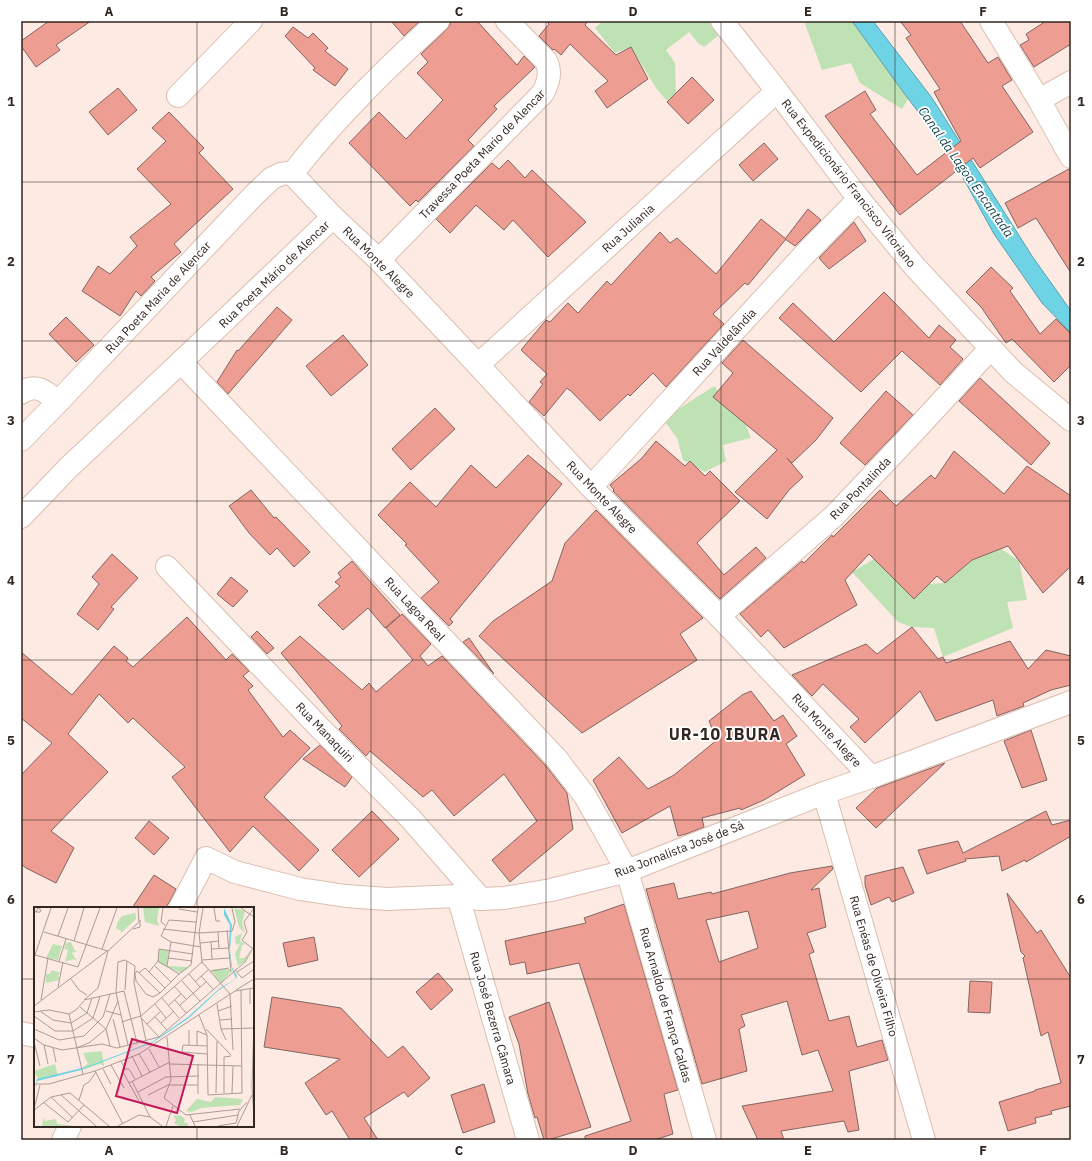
<svg xmlns="http://www.w3.org/2000/svg" width="1092" height="1161" font-family="'IBM Plex Sans',sans-serif">
	<style>
		.green { fill: #bfe2b4 }
		.water { fill: #6dd3e5; stroke: #5b9faa }
		.building { fill: #ee9d93; stroke: #836561; fill-rule: evenodd }
		.lines { fill: none; stroke-linecap: round; stroke-linejoin: round }
		.minor-casing { stroke: #dcbeb1; stroke-width: 24 }
		.major-casing { stroke: #dcbeb1; stroke-width: 24 }
		.minor { stroke: #fff; stroke-width: 22 }
		.major { stroke: #fff; stroke-width: 22 }
		.grid { fill: none; stroke: #322621; stroke-width: 1; stroke-opacity: 0.55 }
		.labels { text-anchor: middle; dominant-baseline: central; stroke-width: 3.5; stroke-linejoin: round; paint-order: stroke }
		.street-label { font-size: 12px; fill: #322621; stroke: #fff }
		.water-label { font-size: 13px; font-style: italic; fill: #114148; stroke: #fff }
		.district-label { font-size: 16px; font-weight: bold; letter-spacing: 1px; fill: #322621; stroke: #fff }
		.inset-road { fill: none; stroke: #ac9c95; stroke-width: 1 }
		.view { fill: #c2185b; fill-opacity: 0.15; stroke: #c2185b; stroke-width: 2 }
		.inset-edge { fill: none; stroke: #322621; stroke-width: 2 }
		.neatline { fill: none; stroke: #322621; stroke-width: 1.5 }
		.grid-label { font-size: 13px; text-anchor: middle; font-weight: bold; fill: #322621 }
	</style>
	<rect width="100%" height="100%" fill="#fdeae2"/>
	<!-- green -->
	<g class="green">
		<path d="M 603,21 L 716,21 L 724,31 L 704,47 L 699,44 L 689,32 L 666,50 L 675,63 L 676,93 L 667,101 L 656,88 L 631,47 L 615,53 L 595,28 Z"/>
		<path d="M 804,21 L 852,21 L 908,99 L 902,109 L 860,83 L 851,63 L 822,70 Z"/>
		<path d="M 714,386 L 743,418 L 751,438 L 723,445 L 726,461 L 705,472 L 683,460 L 677,438 L 663,419 Z"/>
		<path d="M 1001,549 L 1019,561 L 1027,600 L 1007,602 L 1013,628 L 943,657 L 934,628 L 912,627 L 898,622 L 852,572 L 874,559 L 914,599 L 928,584 L 945,583 L 972,560 Z"/>
	</g>
	<!-- water -->
	<path class="water" d="M 852,21 L 873,21 L 932,98 L 1032,256 L 1071,311 L 1071,333 L 1042,303 L 994,234 L 962,176 L 931,129 L 898,85 Z"/>
	<!-- building -->
	<g class="building">
		<path d="M 49,21 L 91,21 L 56,45 L 60,50 L 36,67 L 21,46 L 21,41 Z"/>
		<path d="M 391,21 L 420,21 L 404,36 Z"/>
		<path d="M 450,21 L 477,21 L 517,65 L 524,56 L 535,67 L 494,106 L 497,109 L 468,140 L 474,146 L 418,202 L 416,200 L 410,206 L 349,143 L 379,112 L 406,139 L 443,100 L 417,73 L 428,62 L 421,54 L 446,30 L 450,25 Z"/>
		<path d="M 546,21 L 588,21 L 585,25 L 616,55 L 631,47 L 648,79 L 607,108 L 595,91 L 608,81 L 570,44 L 561,55 L 554,49 L 553,50 L 539,36 L 549,24 Z"/>
		<path d="M 900,21 L 960,21 L 988,63 L 998,57 L 1012,80 L 1002,86 L 1033,132 L 980,168 L 973,158 L 900,215 L 825,116 L 865,91 L 876,110 L 870,114 L 917,175 L 961,141 L 934,92 L 940,89 L 906,38 L 911,35 Z"/>
		<path d="M 1046,21 L 1071,21 L 1071,44 L 1034,67 L 1020,45 L 1029,40 L 1026,34 Z"/>
		<path d="M 293,27 L 308,38 L 313,33 L 328,48 L 325,51 L 348,69 L 335,86 L 313,70 L 315,68 L 285,36 Z"/>
		<path d="M 692,77 L 714,100 L 688,124 L 667,102 Z"/>
		<path d="M 118,88 L 137,110 L 108,135 L 89,112 Z"/>
		<path d="M 169,112 L 204,148 L 199,153 L 233,189 L 174,244 L 181,252 L 151,277 L 155,281 L 141,296 L 136,291 L 120,316 L 82,291 L 98,266 L 110,274 L 137,246 L 130,237 L 171,204 L 137,169 L 166,141 L 152,128 Z"/>
		<path d="M 764,143 L 778,159 L 753,181 L 739,165 Z"/>
		<path d="M 508,160 L 525,178 L 532,170 L 586,222 L 548,257 L 513,220 L 504,230 L 476,205 L 450,233 L 436,219 L 492,163 L 499,169 Z"/>
		<path d="M 1069,169 L 1071,169 L 1071,273 L 1036,218 L 1018,228 L 1005,203 Z"/>
		<path d="M 808,209 L 821,220 L 795,246 L 785,239 Z"/>
		<path d="M 761,219 L 786,239 L 748,285 L 745,283 L 713,314 L 724,324 L 666,387 L 653,373 L 630,396 L 628,394 L 600,421 L 570,390 L 569,390 L 567,388 L 544,416 L 529,402 L 543,384 L 540,382 L 547,374 L 521,350 L 546,320 L 550,322 L 568,303 L 578,313 L 607,281 L 611,285 L 660,232 L 670,243 L 677,238 L 716,274 Z"/>
		<path d="M 854,222 L 866,241 L 829,269 L 819,258 Z"/>
		<path d="M 991,267 L 1013,288 L 1010,291 L 1040,334 L 1056,319 L 1071,334 L 1071,365 L 1054,382 L 1012,339 L 1006,343 L 981,307 L 966,292 Z"/>
		<path d="M 884,292 L 929,338 L 939,325 L 956,340 L 950,347 L 963,359 L 940,385 L 902,351 L 861,392 L 779,318 L 793,303 L 834,342 Z"/>
		<path d="M 277,307 L 292,320 L 228,394 L 217,382 L 237,350 L 238,351 Z"/>
		<path d="M 66,317 L 94,345 L 76,362 L 49,334 Z"/>
		<path d="M 343,335 L 368,365 L 331,396 L 306,366 Z"/>
		<path d="M 743,340 L 833,418 L 816,440 L 792,463 L 787,458 L 803,477 L 789,490 L 767,519 L 735,492 L 777,450 L 713,397 L 733,373 L 722,363 Z"/>
		<path d="M 980,378 L 1050,443 L 1031,465 L 959,401 Z"/>
		<path d="M 886,391 L 913,415 L 865,465 L 840,443 Z"/>
		<path d="M 435,408 L 455,429 L 411,470 L 392,449 Z"/>
		<path d="M 656,441 L 685,466 L 690,461 L 705,476 L 710,471 L 740,501 L 697,543 L 724,575 L 756,547 L 766,558 L 720,599 L 613,491 L 614,490 L 610,485 L 641,459 Z"/>
		<path d="M 954,451 L 1004,494 L 1027,466 L 1071,496 L 1071,566 L 1043,593 L 1008,546 L 972,560 L 945,583 L 937,576 L 914,599 L 869,554 L 845,580 L 857,605 L 784,648 L 768,630 L 761,637 L 740,614 L 802,561 L 804,563 L 832,535 L 833,537 L 880,490 L 896,506 L 931,475 L 935,479 Z"/>
		<path d="M 528,455 L 562,484 L 450,619 L 453,622 L 449,626 L 421,598 L 439,582 L 405,545 L 407,544 L 378,515 L 410,482 L 436,507 L 471,465 L 496,488 Z"/>
		<path d="M 251,490 L 274,518 L 276,517 L 310,552 L 294,567 L 277,548 L 270,555 L 249,533 L 229,506 Z"/>
		<path d="M 596,510 L 703,618 L 680,634 L 697,660 L 582,733 L 479,636 L 493,621 L 552,581 L 565,543 Z"/>
		<path d="M 112,554 L 138,578 L 111,607 L 114,609 L 98,630 L 77,614 L 99,584 L 92,577 Z"/>
		<path d="M 352,561 L 400,615 L 385,628 L 368,608 L 343,630 L 318,605 L 340,586 L 335,582 L 341,577 L 338,573 Z"/>
		<path d="M 231,577 L 248,591 L 233,607 L 217,594 Z"/>
		<path d="M 402,614 L 431,644 L 420,656 L 428,666 L 442,656 L 546,766 L 567,793 L 573,829 L 510,882 L 492,860 L 537,821 L 504,774 L 454,816 L 432,790 L 423,797 L 370,751 L 366,756 L 339,729 L 342,726 L 281,653 L 300,636 L 362,690 L 369,683 L 376,692 L 413,660 L 386,628 Z"/>
		<path d="M 187,617 L 226,660 L 232,654 L 249,671 L 243,676 L 253,686 L 248,690 L 283,737 L 290,730 L 310,748 L 264,797 L 319,850 L 299,871 L 253,826 L 230,852 L 172,777 L 185,767 L 133,718 L 128,723 L 99,694 L 68,734 L 108,772 L 51,831 L 74,848 L 56,883 L 26,868 L 21,864 L 21,775 L 52,743 L 21,718 L 21,652 L 72,695 L 114,646 L 128,658 L 126,661 L 133,667 Z"/>
		<path d="M 912,627 L 938,659 L 943,657 L 946,663 L 1010,641 L 1028,669 L 1046,650 L 1071,656 L 1071,685 L 1051,690 L 1023,703 L 1024,706 L 997,716 L 993,700 L 936,721 L 920,691 L 865,743 L 850,727 L 859,719 L 823,684 L 812,696 L 792,675 L 866,644 L 877,654 Z"/>
		<path d="M 257,631 L 274,648 L 267,654 L 251,637 Z"/>
		<path d="M 469,638 L 494,674 L 463,642 Z"/>
		<path d="M 751,691 L 774,721 L 783,715 L 797,736 L 786,744 L 805,775 L 764,800 L 741,810 L 740,808 L 702,818 L 704,827 L 686,834 L 678,836 L 670,806 L 622,833 L 593,780 L 619,757 L 648,789 L 674,775 L 717,740 L 709,721 L 742,695 Z"/>
		<path d="M 1031,730 L 1047,780 L 1022,788 L 1004,741 Z"/>
		<path d="M 320,745 L 352,777 L 345,787 L 303,759 Z"/>
		<path d="M 945,763 L 876,828 L 856,808 L 877,788 Z"/>
		<path d="M 372,811 L 399,839 L 359,877 L 332,850 Z"/>
		<path d="M 1046,811 L 1052,825 L 1071,820 L 1071,836 L 1026,862 L 1025,860 L 1002,871 L 999,856 L 965,859 L 966,861 L 927,874 L 918,850 L 958,841 L 963,853 Z"/>
		<path d="M 149,821 L 169,838 L 154,855 L 135,838 Z"/>
		<path d="M 832,866 L 833,869 L 811,890 L 819,888 L 826,927 L 807,933 L 814,952 L 809,954 L 829,1021 L 849,1016 L 857,1047 L 882,1040 L 888,1060 L 849,1071 L 859,1130 L 848,1132 L 844,1121 L 781,1131 L 784,1140 L 758,1140 L 742,1106 L 833,1091 L 818,1050 L 802,1055 L 787,1001 L 741,1015 L 745,1026 L 739,1029 L 747,1071 L 702,1084 L 646,889 L 674,883 L 678,899 L 711,892 L 712,894 L 790,873 ZM 748,911 L 758,948 L 719,962 L 706,920 Z"/>
		<path d="M 903,867 L 914,893 L 892,902 L 889,897 L 871,905 L 865,885 L 865,876 Z"/>
		<path d="M 154,875 L 176,889 L 170,901 L 165,908 L 132,908 Z"/>
		<path d="M 1007,893 L 1037,933 L 1041,930 L 1071,978 L 1071,1106 L 1051,1111 L 1052,1114 L 1035,1118 L 1036,1123 L 1008,1131 L 999,1102 L 1035,1091 L 1035,1090 L 1061,1083 L 1048,1032 L 1041,1036 L 1023,958 L 1025,956 L 1021,952 Z"/>
		<path d="M 624,904 L 678,1090 L 664,1094 L 673,1134 L 654,1140 L 585,1140 L 585,1136 L 631,1121 L 579,963 L 527,974 L 525,962 L 510,965 L 505,941 L 586,923 L 584,918 Z"/>
		<path d="M 314,937 L 318,960 L 288,967 L 283,943 Z"/>
		<path d="M 438,973 L 453,990 L 431,1010 L 416,992 Z"/>
		<path d="M 970,981 L 992,982 L 990,1013 L 968,1012 Z"/>
		<path d="M 272,997 L 341,1008 L 388,1058 L 403,1046 L 430,1078 L 408,1097 L 404,1092 L 364,1118 L 378,1140 L 350,1140 L 332,1111 L 326,1115 L 305,1083 L 340,1059 L 264,1047 Z"/>
		<path d="M 549,1002 L 591,1127 L 548,1140 L 544,1140 L 537,1117 L 535,1118 L 528,1094 L 519,1044 L 509,1017 Z"/>
		<path d="M 484,1084 L 495,1122 L 463,1133 L 451,1095 Z"/>
	</g>
	<g class="lines">
		<defs>
			<g id="minor">
				<path d="M 438,21 C 388,67 338,115 296,169 L 295,172 L 296,178 L 333,217 L 379,260 L 478,365 L 591,487 L 719,616 L 871,777"/>
				<path d="M 991,21 L 1039,100 L 1071,157"/>
				<path d="M 178,96 L 251,21"/>
				<path d="M 1039,100 L 1071,82"/>
				<path d="M 379,260 L 543,93 C 548,83 552,72 546,61 L 507,21"/>
				<path d="M 181,362 L 556,758 L 585,796 L 627,871 L 705,1140"/>
				<path d="M 478,365 L 777,91"/>
				<path d="M 21,393 C 36,382 46,392 58,402"/>
				<path d="M 21,440 L 58,402 L 254,195 L 272,178 L 281,174 L 295,172"/>
				<path d="M 591,487 L 804,255 L 859,199"/>
				<path d="M 21,517 L 69,467 L 181,362 L 333,217"/>
				<path d="M 167,567 L 317,725 L 410,818 L 481,899"/>
				<path d="M 719,616 L 834,516 L 909,437 L 990,349"/>
				<path d="M 824,793 L 924,1140"/>
				<path d="M 458,896 L 528,1140"/>
				<path d="M 180,908 L 206,858 L 235,872 L 300,889 L 346,896 L 387,899 L 458,896 L 481,899 L 504,898 L 551,890 L 627,871 L 824,793 L 871,777 L 1071,702"/>
				<path d="M 21,1033 L 35,1036"/>
				<path d="M 63,1140 L 70,1126"/>
			</g>
			<path id="major" d="M 722,21 L 777,91 L 859,199 L 915,267 L 1013,372 L 1071,420"/>
		</defs>
		<!-- minor casing -->
		<use href="#minor" class="minor-casing"/>
		<!-- major casing -->
		<use href="#major" class="major-casing"/>
		<!-- minor -->
		<use href="#minor" class="minor"/>
		<!-- major -->
		<use href="#major" class="major"/>
	</g>
	<!-- grid -->
	<path class="grid" d="M 197,21 L 197,908M 371,21 L 371,1140M 546,21 L 546,1140M 721,21 L 721,1140M 895,21 L 895,1140M 21,182 L 1071,182M 21,341 L 1071,341M 21,501 L 1071,501M 21,660 L 1071,660M 21,820 L 1071,820M 21,979 L 35,979M 253,979 L 1071,979M 197,1126 L 197,1140"/>
	<g class="labels">
		<!-- street labels -->
		<g class="street-label">
			<text transform="translate(482 154) rotate(-46)">Travessa Poeta Mario de Alencar</text>
			<text transform="translate(849 183) rotate(52)">Rua Expedicionário Francisco Vitoriano</text>
			<text transform="translate(628 228) rotate(-42)">Rua Juliania</text>
			<text transform="translate(379 262) rotate(45)">Rua Monte Alegre</text>
			<text transform="translate(274 274) rotate(-44)">Rua Poeta Mário de Alencar</text>
			<text transform="translate(158 297) rotate(-47)">Rua Poeta Maria de Alencar</text>
			<text transform="translate(724 342) rotate(-47)">Rua Valdelândia</text>
			<text transform="translate(860 488) rotate(-46)">Rua Pontalinda</text>
			<text transform="translate(602 497) rotate(46)">Rua Monte Alegre</text>
			<text transform="translate(415 609) rotate(47)">Rua Lagoa Real</text>
			<text transform="translate(827 730) rotate(47)">Rua Monte Alegre</text>
			<text transform="translate(325 732) rotate(46)">Rua Manaquiri</text>
			<text transform="translate(679 849) rotate(-21)">Rua Jornalista José de Sá</text>
			<text transform="translate(874 966) rotate(74)">Rua Enéas de Oliveira Filho</text>
			<text transform="translate(666 1005) rotate(74)">Rua Arnaldo de França Caldas</text>
			<text transform="translate(493 1018) rotate(74)">Rua José Bezerra Câmara</text>
		</g>
		<!-- water labels -->
		<g class="water-label">
			<text transform="translate(966 172) rotate(55)">Canal da Lagoa Encantada</text>
		</g>
		<!-- district labels -->
		<g class="district-label">
			<text x="725" y="734">UR-10 IBURA</text>
		</g>
	</g>
	<!-- overview -->
	<g transform="translate(34 907)">
		<rect width="220" height="220" fill="#fdeae2"/>
		<path d="M 109,1 L 125,1 L 123,13 L 125,19 L 111,15 ZM 200,1 L 211,4 L 208,16 L 211,26 L 205,20 ZM 101,2 L 102,12 L 87,26 L 87,24 L 82,21 L 84,14 L 88,9 L 101,6 ZM 208,26 L 206,34 L 212,37 L 208,38 L 205,51 L 210,51 L 217,43 L 211,54 L 204,59 L 201,47 L 206,36 L 202,38 L 201,30 ZM 37,35 L 41,44 L 44,44 L 38,46 L 43,54 L 39,52 L 31,55 L 34,43 L 30,42 L 32,36 ZM 19,37 L 28,39 L 24,53 L 12,51 ZM 125,42 L 135,44 L 133,59 L 155,60 L 147,66 L 128,58 L 124,55 ZM 181,62 L 196,62 L 197,65 L 187,76 L 177,64 ZM 18,63 L 27,66 L 23,69 L 25,70 L 25,73 L 12,76 L 12,67 L 16,67 ZM 68,144 L 70,159 L 66,157 L 50,162 L 50,159 L 54,157 L 49,146 ZM 21,157 L 24,169 L 5,173 L 0,164 ZM 181,190 L 209,192 L 206,198 L 167,201 L 158,205 L 152,204 L 163,192 L 177,195 ZM 146,208 L 151,212 L 150,216 L 154,216 L 154,219 L 145,219 L 140,216 L 142,213 L 139,209 ZM 9,211 L 11,214 L 22,212 L 23,217 L 41,219 L 8,219 Z" fill="#bfe2b4"/>
		<path d="M 190,1 L 198,18 L 196,43 L 198,60 L 203,69 L 202,72 L 185,83 L 155,111 L 118,136 L 47,163 L 3,174 L 0,183 L 3,172 L 52,160 L 118,135 L 154,110 L 186,81 L 202,72 L 197,59 L 195,38 L 196,18 L 190,8 Z" fill="#6dd3e5"/>
		<path class="inset-road" d="M 129,1 L 127,15 L 131,18M 180,1 L 182,14 L 186,14M 207,1 L 220,10M 145,2 L 163,5M 0,4 L 2,5 L 6,5 L 7,3 L 4,1 L 2,5M 162,15 L 135,13 L 127,29 L 137,35 L 167,40M 99,22 L 106,20 L 106,13M 129,22 L 165,26M 193,23 L 197,65M 10,25 L 74,44M 184,25 L 185,42M 165,26 L 198,24 L 201,15 L 198,1M 24,29 L 34,1M 40,34 L 50,1M 177,35 L 178,52M 166,36 L 185,34M 218,41 L 208,33 L 213,25 L 210,15 L 220,1M 68,42 L 83,1M 177,42 L 195,41M 1,48 L 44,60 L 66,1M 0,51 L 17,1M 134,51 L 158,54M 168,53 L 195,51M 25,54 L 32,32M 124,54 L 145,67M 168,55 L 165,26 L 169,1M 168,55 L 196,87M 121,59 L 137,75M 133,59 L 137,35M 201,63 L 208,71 L 220,62M 177,64 L 195,61M 115,65 L 124,54 L 125,42 L 159,47M 203,65 L 220,54M 105,66 L 111,61 L 131,81M 155,67 L 166,80M 167,69 L 179,82M 37,72 L 45,83 L 53,88M 148,74 L 166,94M 161,75 L 175,62M 24,80 L 29,55M 141,80 L 152,92M 216,82 L 216,97M 91,83 L 93,54M 202,83 L 220,72M 82,85 L 84,55 L 91,53 L 101,59 L 100,76 L 112,134M 82,86 L 94,138M 126,86 L 103,64 L 101,67 L 102,74 L 112,87 L 119,90 L 126,86 L 145,67 L 157,58 L 164,1M 196,87 L 199,143M 128,91 L 145,111M 7,93 L 14,51M 50,93 L 90,84 L 97,112 L 107,109 L 168,55M 50,93 L 64,81 L 74,44 L 105,15 L 104,1M 141,93 L 152,106M 121,97 L 132,111M 183,97 L 187,122 L 192,133M 146,98 L 172,75M 0,99 L 73,44M 134,99 L 147,87M 46,100 L 72,122M 6,104 L 19,113 L 37,116 L 53,106 L 58,91M 72,104 L 87,108M 184,104 L 198,99M 0,105 L 15,103 L 35,107 L 42,103 L 50,94M 35,107 L 49,167M 165,108 L 173,128 L 174,188 L 208,186 L 207,83M 0,109 L 21,124 L 39,124 L 59,111 L 66,90M 121,110 L 133,123M 79,112 L 86,140M 108,112 L 125,130M 186,113 L 198,112M 88,115 L 97,112 L 103,136M 220,115 L 218,180 L 220,210M 127,116 L 139,105M 113,117 L 127,104M 0,122 L 25,133 L 50,129 L 69,110 L 76,87M 72,122 L 76,139M 172,122 L 197,148M 187,122 L 219,121M 133,130 L 137,173 L 130,191 L 152,208 L 206,202M 1,132 L 10,138 L 28,143 L 68,137 L 83,141 L 125,130 L 211,55 L 220,39M 0,135 L 6,159M 10,138 L 14,157M 155,138 L 155,123M 163,138 L 163,124 L 173,128M 19,141 L 22,155M 42,141 L 55,136 L 72,122 L 84,94M 115,142 L 125,160M 105,147 L 116,165M 173,147 L 148,145 L 149,138 L 173,139M 98,149 L 108,169M 87,154 L 91,162 L 89,165 L 95,176 L 136,155M 136,157 L 208,159M 77,158 L 90,181M 69,162 L 77,177M 91,162 L 95,162 L 101,172M 61,164 L 89,217M 98,174 L 116,210M 95,176 L 105,194M 0,177 L 15,177 L 61,164 L 105,147 L 201,84 L 220,81M 136,178 L 164,178M 104,185 L 132,170 L 165,169M 182,186 L 183,134M 190,186 L 190,150 L 197,149M 198,186 L 199,159M 164,187 L 164,157M 27,188 L 62,219M 114,188 L 136,177M 17,190 L 39,211M 45,193 L 50,178 L 55,175 L 62,165M 9,195 L 34,215 L 50,198M 0,202 L 6,178M 0,203 L 17,190 L 36,186 L 75,219M 156,208 L 161,219M 159,215 L 204,208M 202,216 L 205,204 L 213,195M 84,219 L 105,208 L 116,210 L 128,219M 132,219 L 139,199M 184,219 L 202,216M 203,219 L 218,188"/>
		<path class="view" d="M 98,132 L 159,149 L 143,206 L 82,189 Z"/>
		<rect width="220" height="220" class="inset-edge"/>
	</g>
	<!-- border -->
	<rect width="1092" height="1161" fill="none" stroke="#ffffff" stroke-width="44"/>
	<rect x="22" y="22" width="1048" height="1117" class="neatline"/>
	<g class="grid-label">
		<text x="109" y="16">A</text>
		<text x="284" y="16">B</text>
		<text x="459" y="16">C</text>
		<text x="633" y="16">D</text>
		<text x="808" y="16">E</text>
		<text x="983" y="16">F</text>
		<text x="11" y="106">1</text>
		<text x="1081" y="106">1</text>
		<text x="11" y="266">2</text>
		<text x="1081" y="266">2</text>
		<text x="11" y="425">3</text>
		<text x="1081" y="425">3</text>
		<text x="11" y="585">4</text>
		<text x="1081" y="585">4</text>
		<text x="11" y="745">5</text>
		<text x="1081" y="745">5</text>
		<text x="11" y="904">6</text>
		<text x="1081" y="904">6</text>
		<text x="11" y="1064">7</text>
		<text x="1081" y="1064">7</text>
		<text x="109" y="1155">A</text>
		<text x="284" y="1155">B</text>
		<text x="459" y="1155">C</text>
		<text x="633" y="1155">D</text>
		<text x="808" y="1155">E</text>
		<text x="983" y="1155">F</text>
	</g>
</svg>
